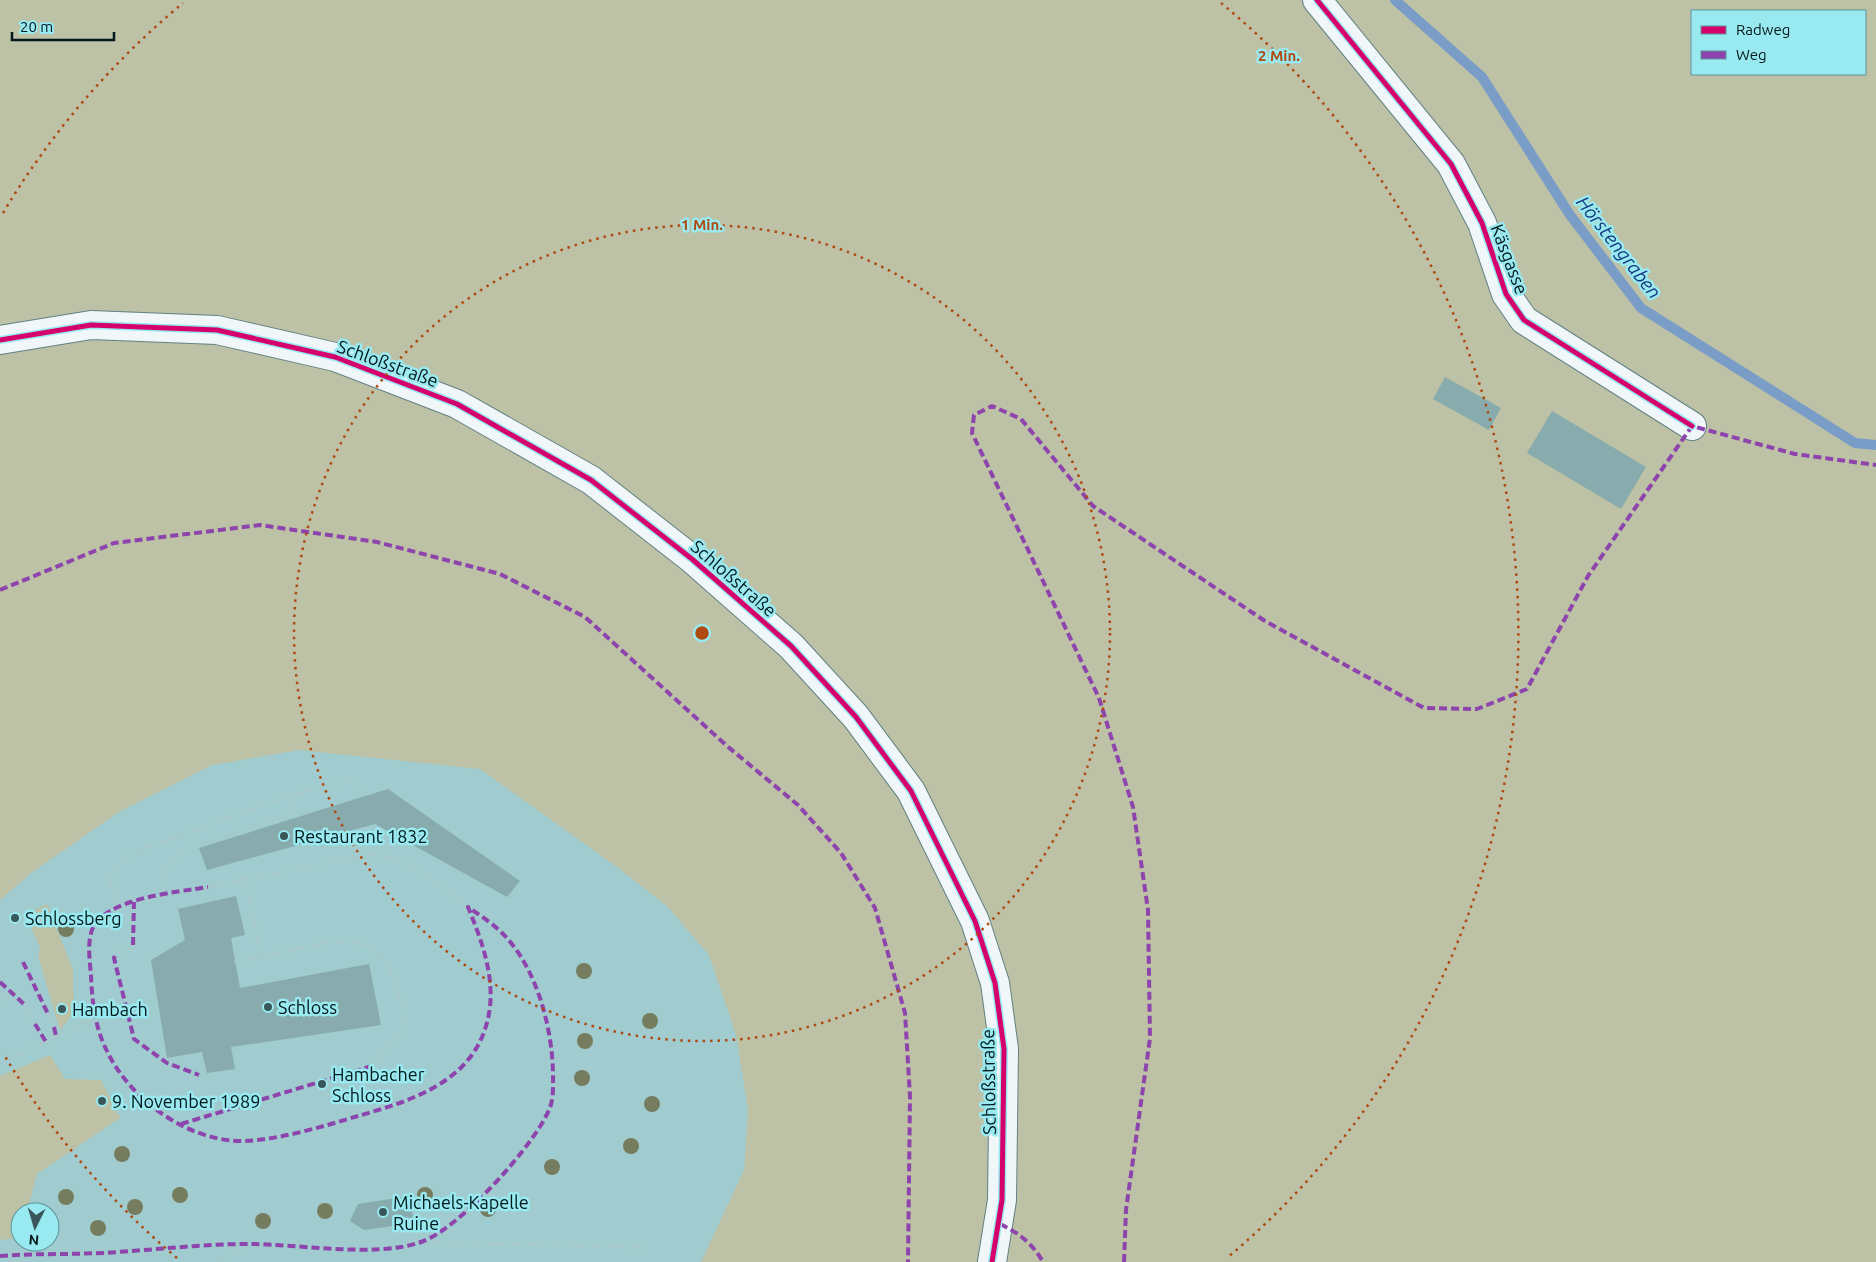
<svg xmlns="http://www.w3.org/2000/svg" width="1876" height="1262" font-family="Ubuntu,sans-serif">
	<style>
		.green { fill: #bdc1a5; fill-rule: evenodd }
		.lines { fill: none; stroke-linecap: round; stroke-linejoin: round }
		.stream { stroke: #7a9dc7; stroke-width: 10 }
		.building { fill: #88abad }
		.minor-casing { stroke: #618184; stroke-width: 30 }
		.path { stroke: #b6c2c4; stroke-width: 3; stroke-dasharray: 1 4; stroke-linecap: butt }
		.minor { stroke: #f1f7f8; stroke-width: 28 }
		.quiet { stroke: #8e44ad; stroke-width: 4; stroke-dasharray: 8 4; stroke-linecap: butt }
		.cycleway-casing { stroke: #99e9f0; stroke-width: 8 }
		.cycleway { stroke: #d6006c; stroke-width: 5 }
		.tree { fill: #767c5e }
		.ring { fill: none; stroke: #ae4910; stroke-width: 2.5; stroke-dasharray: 2.5 5 }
		.poi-dot { fill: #39575a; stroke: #99e9f0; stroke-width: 2 }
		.labels { text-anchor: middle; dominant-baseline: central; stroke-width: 5; stroke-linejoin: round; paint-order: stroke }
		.street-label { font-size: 18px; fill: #01191b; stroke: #99e9f0 }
		.poi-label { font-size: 18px; fill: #01191b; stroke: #99e9f0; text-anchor: start }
		.water-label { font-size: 19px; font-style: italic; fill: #15387e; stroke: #99e9f0 }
		.centre { fill: #ae4910; stroke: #99e9f0; stroke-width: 2.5 }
		.ring-label { font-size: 15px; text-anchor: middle; font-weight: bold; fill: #ae4910; stroke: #99e9f0; stroke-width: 5; stroke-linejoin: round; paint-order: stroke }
	</style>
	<rect width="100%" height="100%" fill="#a0cbcf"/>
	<!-- green -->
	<g class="green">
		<path d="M 0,0 L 1876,0 L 1876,1262 L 701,1262 L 744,1170 L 748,1110 L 736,1035 L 709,955 L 667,906 L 617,867 L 480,769 L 299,750 L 212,765 L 119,812 L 31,873 L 0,900 ZM 1692,11 L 1865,11 L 1865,74 L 1692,74 Z"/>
		<path d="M 47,904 L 73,970 L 74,1012 L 60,1030 L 38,956 L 40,948 L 26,915 Z"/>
		<path d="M 50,1055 L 65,1079 L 101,1080 L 120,1118 L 37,1174 L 27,1212 L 20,1212 L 20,1238 L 0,1240 L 0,1076 Z"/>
	</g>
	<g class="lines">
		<!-- stream -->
		<path class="stream" d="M 1395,0 L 1482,77 L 1570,215 L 1641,308 L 1855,443 L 1876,445"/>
	</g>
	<!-- building -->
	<g class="building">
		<path d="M 1445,377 L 1501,408 L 1489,430 L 1433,399 Z"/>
		<path d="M 1552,411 L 1646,467 L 1621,509 L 1527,453 Z"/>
		<path d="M 388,789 L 520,881 L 507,897 L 375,824 L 207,870 L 199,848 Z"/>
		<path d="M 236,896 L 245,935 L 231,938 L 240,988 L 369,964 L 381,1025 L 231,1047 L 235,1069 L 207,1073 L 202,1052 L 167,1058 L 151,960 L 185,940 L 178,909 Z"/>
		<path d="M 410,1196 L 414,1223 L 364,1230 L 350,1221 L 358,1204 Z"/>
	</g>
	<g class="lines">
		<defs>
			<g id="minor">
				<path d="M 1317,0 L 1451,164 L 1482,223 L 1506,294 L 1524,320 L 1692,426"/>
				<path d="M 0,340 L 91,325 L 217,330 L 335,357 L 457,404 L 591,480 L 692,559 L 791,646 L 856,717 L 911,791 L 975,921 L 995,983 L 1004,1049 L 1002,1200 L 992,1262"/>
			</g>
		</defs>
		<!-- minor casing -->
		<use href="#minor" class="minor-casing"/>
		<!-- path -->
		<g class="path">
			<path d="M 246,878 L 261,957"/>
			<path d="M 208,887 L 374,854 L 400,860 L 422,873 L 468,907"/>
			<path d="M 164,894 L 163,871 L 186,849 L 295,812 L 289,795"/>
			<path d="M 119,906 L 108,877 L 128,855 L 293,794 L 353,779 L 366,796"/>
			<path d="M 115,956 L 133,945"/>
			<path d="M 234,962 L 335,941 L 366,944 L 388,963 L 404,1008 L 401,1035 L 385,1048 L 372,1066"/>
			<path d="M 0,1001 L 10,992"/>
			<path d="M 25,1005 L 35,1024"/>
			<path d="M 48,1014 L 54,1027"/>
			<path d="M 0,1064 L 95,1018"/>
			<path d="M 423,1242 L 645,1247"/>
			<path d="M 218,1262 L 250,1244"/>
		</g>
		<!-- minor -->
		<use href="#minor" class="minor"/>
		<!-- quiet -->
		<g class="quiet">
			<path d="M 0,590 L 114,543 L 260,525 L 377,542 L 500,574 L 585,617 L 727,746 L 798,805 L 841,853 L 875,908 L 905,1013 L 910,1096 L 908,1262"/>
			<path d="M 133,945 L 134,902"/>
			<path d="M 115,956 L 114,958 L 134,1039 L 167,1063 L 199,1075"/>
			<path d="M 23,962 L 48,1014"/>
			<path d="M 0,982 L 25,1005"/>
			<path d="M 35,1024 L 46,1042"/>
			<path d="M 54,1027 L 56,1036"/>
			<path d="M 181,1124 L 372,1066"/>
			<path d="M 1000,1224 C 1019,1233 1033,1244 1043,1262"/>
			<path d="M 0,1256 C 39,1253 79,1255 118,1252 C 162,1249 205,1244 249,1244 C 298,1244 377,1258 421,1242 C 459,1229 533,1147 549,1110 C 554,1099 553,1085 553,1073 C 552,1027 537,970 505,936 C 495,925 481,916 468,907 C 484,946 500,990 484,1032 C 465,1085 406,1102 358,1116 C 325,1126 278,1140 244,1141 C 188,1142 129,1099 106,1049 C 95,1027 92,1000 91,976 C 90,962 87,944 92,930 C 104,898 178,892 208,887"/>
			<path d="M 1124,1262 L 1126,1210 L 1150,1038 L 1148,910 L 1133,807 L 1099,698 L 972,433 L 974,415 L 992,406 L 1021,419 L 1093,506 L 1265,621 L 1424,708 L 1477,709 L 1527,689 L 1588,576 L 1692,426 L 1795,454 L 1876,465"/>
		</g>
		<defs>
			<g id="cycleway">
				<path d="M 1317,0 L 1451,164 L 1482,223 L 1506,294 L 1524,320 L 1692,426"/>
				<path d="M 0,340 L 91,325 L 217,330 L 335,357 L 457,404 L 591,480 L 692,559 L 791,646 L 856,717 L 911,791 L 975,921 L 995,983 L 1004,1049 L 1002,1200 L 992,1262"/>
			</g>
		</defs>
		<!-- cycleway casing -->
		<use href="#cycleway" class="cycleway-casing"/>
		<!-- cycleway -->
		<use href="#cycleway" class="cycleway"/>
	</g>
	<!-- trees -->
	<g class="tree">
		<circle cx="66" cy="929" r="8"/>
		<circle cx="584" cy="971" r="8"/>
		<circle cx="650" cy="1021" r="8"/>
		<circle cx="585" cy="1041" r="8"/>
		<circle cx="582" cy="1078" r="8"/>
		<circle cx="652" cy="1104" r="8"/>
		<circle cx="631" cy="1146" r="8"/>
		<circle cx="122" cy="1154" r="8"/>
		<circle cx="552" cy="1167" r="8"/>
		<circle cx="180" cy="1195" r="8"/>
		<circle cx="425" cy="1195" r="8"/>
		<circle cx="66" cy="1197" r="8"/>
		<circle cx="135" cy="1207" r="8"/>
		<circle cx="488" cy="1209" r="8"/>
		<circle cx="325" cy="1211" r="8"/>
		<circle cx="263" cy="1221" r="8"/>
		<circle cx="98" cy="1228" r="8"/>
	</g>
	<!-- distance rings -->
	<g class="ring">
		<circle cx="702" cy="633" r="408"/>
		<path d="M177 1258A816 816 0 0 1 3 1053M3 213A816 816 0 0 1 183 3M1221 3A816 816 0 0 1 1227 1258"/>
	</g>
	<!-- markers -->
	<g class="poi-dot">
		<circle cx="284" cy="836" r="5"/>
		<circle cx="15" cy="918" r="5"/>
		<circle cx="268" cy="1007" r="5"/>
		<circle cx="62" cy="1009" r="5"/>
		<circle cx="322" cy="1084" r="5"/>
		<circle cx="102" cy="1101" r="5"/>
		<circle cx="383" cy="1212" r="5"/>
	</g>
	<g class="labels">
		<!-- street labels -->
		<g class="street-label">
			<text transform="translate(1510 259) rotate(69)">Käsgasse</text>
			<text transform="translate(388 363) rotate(20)">Schloßstraße</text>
			<text transform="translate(734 578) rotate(41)">Schloßstraße</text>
			<text transform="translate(988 1082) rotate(-91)">Schloßstraße</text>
		</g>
		<!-- poi labels -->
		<g class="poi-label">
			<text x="294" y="836">Restaurant 1832</text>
			<text x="25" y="918">Schlossberg</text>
			<text x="278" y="1007">Schloss</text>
			<text x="72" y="1009">Hambach</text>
			<text x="332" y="1074">Hambacher<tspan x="332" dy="21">Schloss</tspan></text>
			<text x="112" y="1101">9. November 1989</text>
			<text x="393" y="1202">Michaels-Kapelle<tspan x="393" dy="21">Ruine</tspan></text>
		</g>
		<!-- water labels -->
		<g class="water-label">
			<text transform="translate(1619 247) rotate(52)">Hörstengraben</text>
		</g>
	</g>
	<circle cx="702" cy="633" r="8" class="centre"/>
	<g class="ring-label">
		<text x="1279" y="61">2 Min.</text>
		<text x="702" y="230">1 Min.</text>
	</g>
	<!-- legend -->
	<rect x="1691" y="10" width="175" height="65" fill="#99e9f0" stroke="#5c969b"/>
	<rect x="1701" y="26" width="25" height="8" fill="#d6006c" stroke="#5c969b"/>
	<text x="1736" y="35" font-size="15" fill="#01191b">Radweg</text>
	<rect x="1701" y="51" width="25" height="8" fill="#8e44ad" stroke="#5c969b"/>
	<text x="1736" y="60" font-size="15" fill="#01191b">Weg</text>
	<!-- north arrow -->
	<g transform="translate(35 1227) rotate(185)"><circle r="24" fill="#99e9f0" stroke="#5c969b"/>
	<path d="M0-4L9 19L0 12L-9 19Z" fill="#39575a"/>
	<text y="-8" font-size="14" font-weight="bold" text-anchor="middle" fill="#01191b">N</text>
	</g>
	<!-- scale -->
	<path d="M12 32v8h102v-8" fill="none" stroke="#01191b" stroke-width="2.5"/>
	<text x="20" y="32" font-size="15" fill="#01191b" stroke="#99e9f0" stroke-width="4" paint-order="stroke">20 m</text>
</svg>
